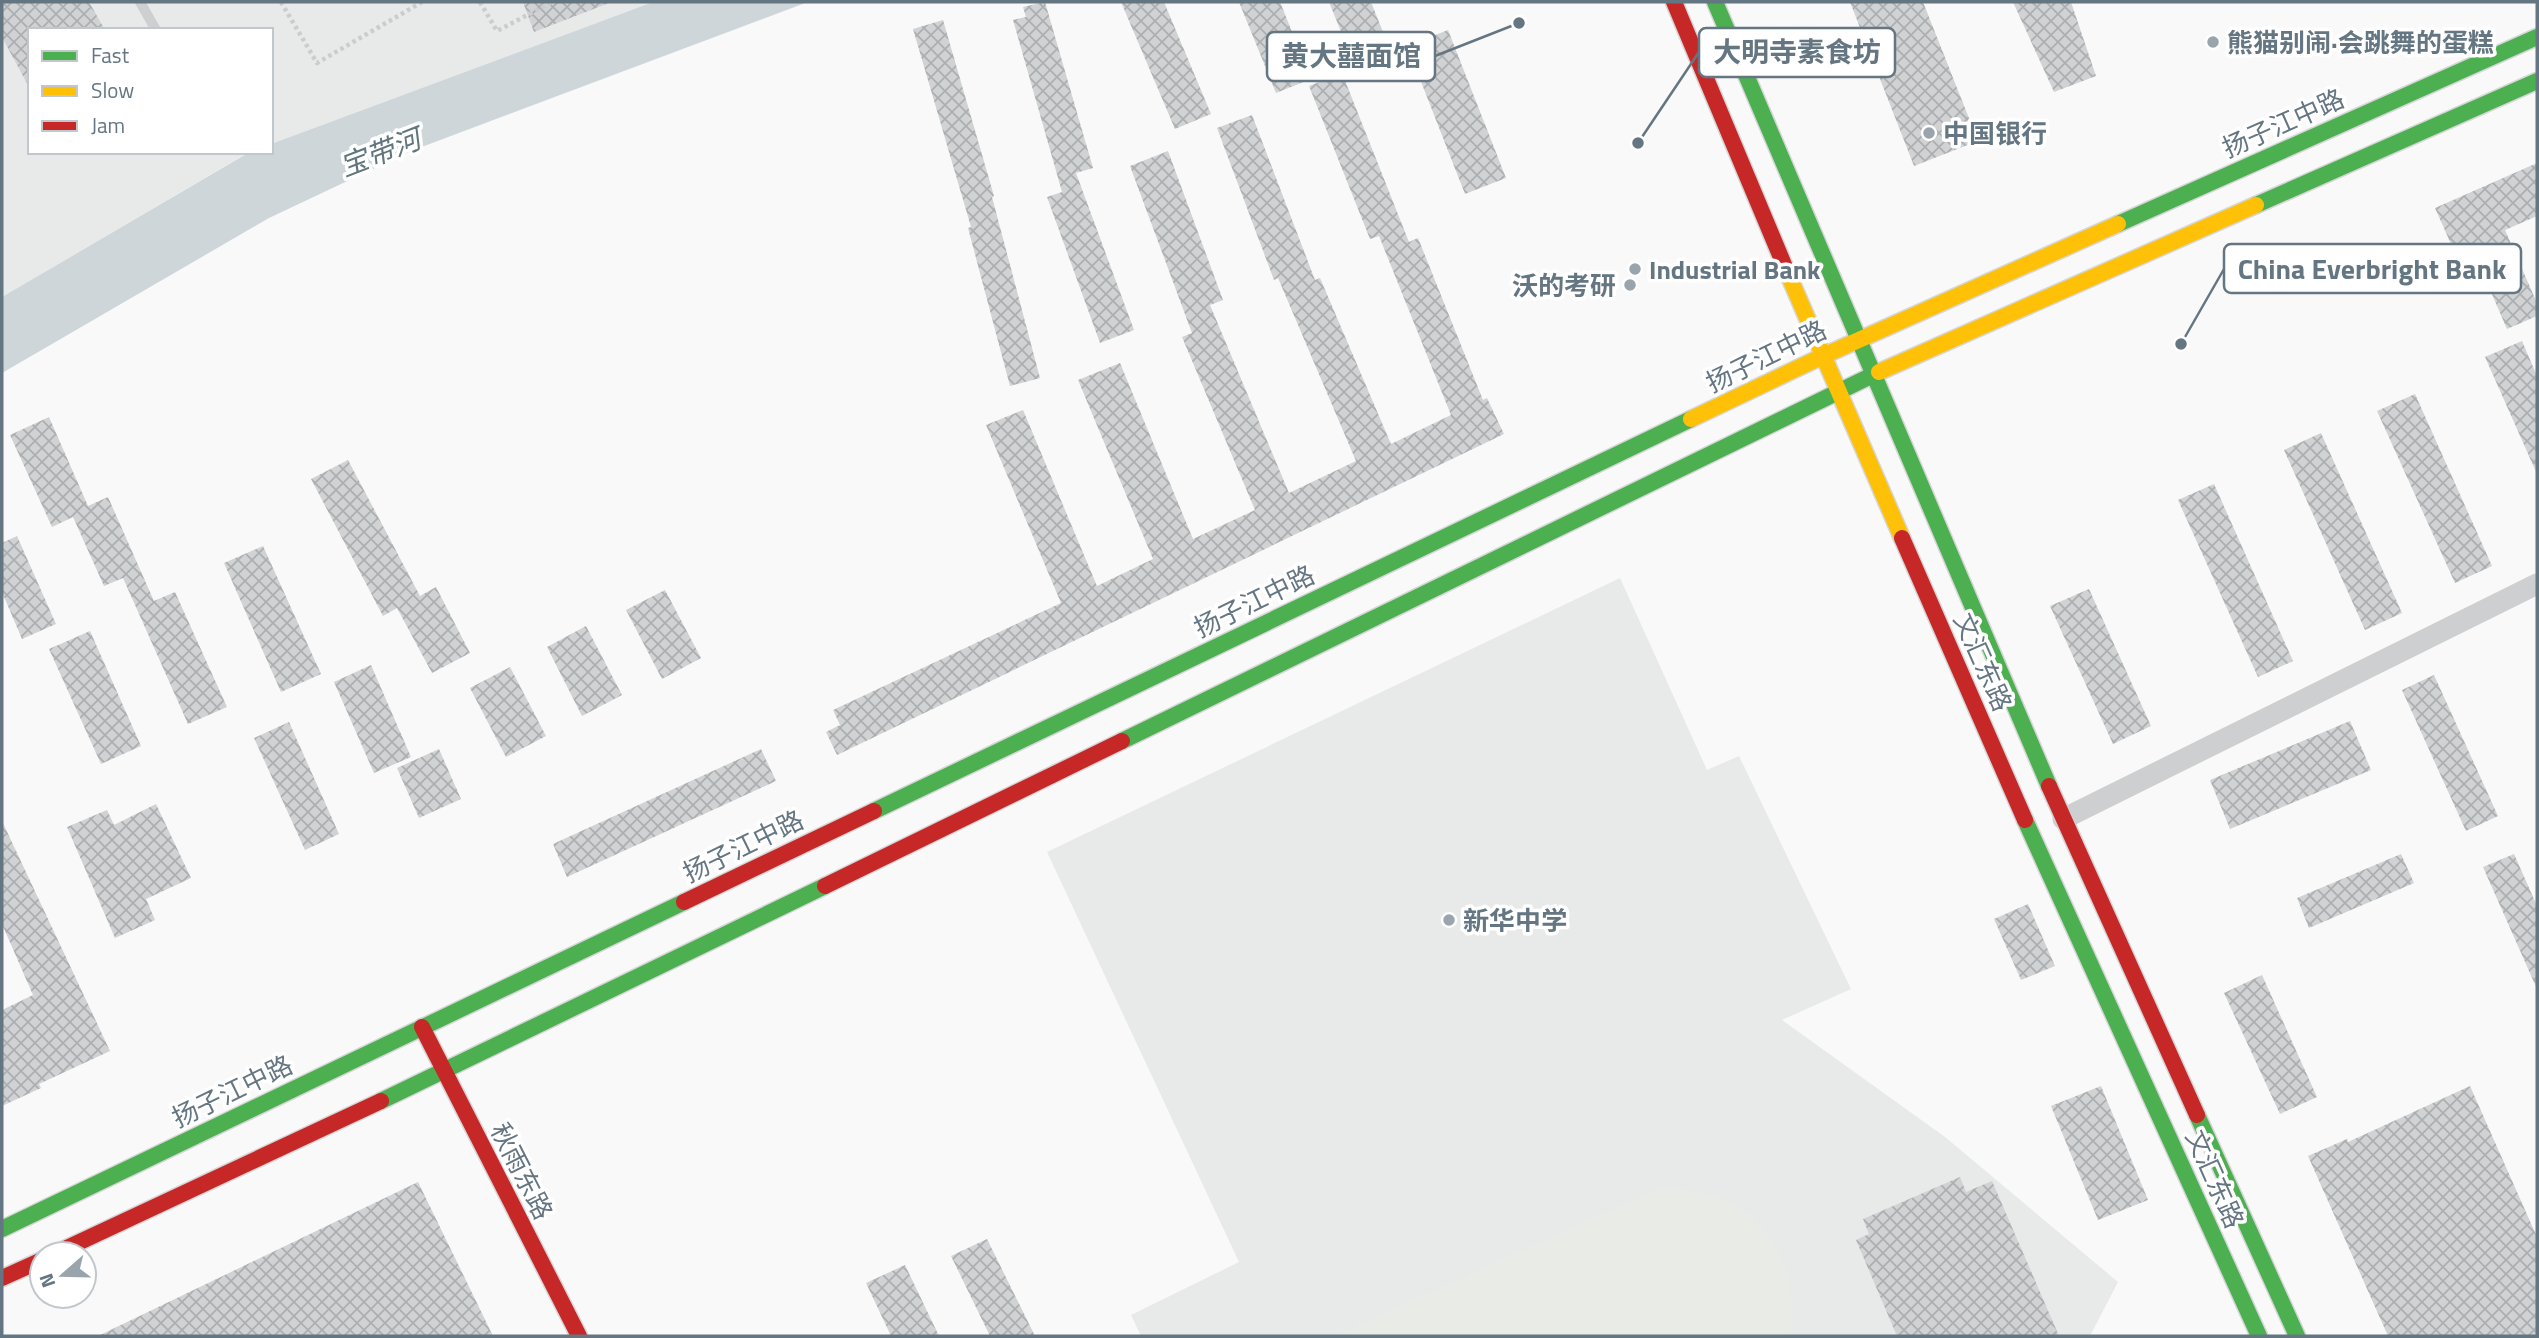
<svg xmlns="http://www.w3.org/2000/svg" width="2539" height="1338" font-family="'Titillium Web','Noto Sans SC',sans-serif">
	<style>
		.built { fill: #e8e9e9 }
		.pitch { fill: #e8ebe6 }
		.water { fill: #ced6d9 }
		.building { fill: url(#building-cross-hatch) }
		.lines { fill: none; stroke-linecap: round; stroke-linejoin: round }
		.fast-casing { stroke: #d5d6d7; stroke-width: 19 }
		.slow-casing { stroke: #d5d6d7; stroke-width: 19 }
		.jam-casing { stroke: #d5d6d7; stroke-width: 19 }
		.path { stroke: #cbcccd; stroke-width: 4.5; stroke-dasharray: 3.5 3.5; stroke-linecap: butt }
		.lane { stroke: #cecfd0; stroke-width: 10 }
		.street { stroke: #cecfd0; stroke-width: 21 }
		.fast { stroke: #4caf50; stroke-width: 16 }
		.slow { stroke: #ffc107; stroke-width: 16 }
		.jam { stroke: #c62828; stroke-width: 16 }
		.poi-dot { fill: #99a4ac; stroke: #fff; stroke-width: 2.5 }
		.labels { text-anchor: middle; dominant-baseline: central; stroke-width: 7; stroke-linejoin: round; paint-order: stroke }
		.poi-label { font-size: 26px; font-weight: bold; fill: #657683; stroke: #fff; text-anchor: start }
		.street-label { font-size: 26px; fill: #657683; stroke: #fff }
		.water-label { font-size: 28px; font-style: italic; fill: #60757c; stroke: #fff }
		.leader { fill: none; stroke: #657683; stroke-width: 2.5 }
		.callout-dot { fill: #657683; stroke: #fff; stroke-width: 2.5 }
		.callout { fill: #fff; stroke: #657683; stroke-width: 2.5 }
		.callout-label { font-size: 28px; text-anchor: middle; font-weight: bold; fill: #657683 }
	</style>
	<defs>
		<pattern id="building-cross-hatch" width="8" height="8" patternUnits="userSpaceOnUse" patternTransform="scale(1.75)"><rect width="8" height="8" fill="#d0d2d3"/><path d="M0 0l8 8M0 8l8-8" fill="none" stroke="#acafb1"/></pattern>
	</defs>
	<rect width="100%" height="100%" fill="#f9f9f9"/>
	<!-- built -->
	<g class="built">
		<path d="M 2,2 L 653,2 L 271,144 L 271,30 L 30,30 L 30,152 L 249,152 L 2,297 Z"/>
		<path d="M 1620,578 L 1707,770 L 1739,756 L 1851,989 L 1782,1020 L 1945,1137 L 2118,1282 L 2090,1336 L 1141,1336 L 1131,1315 L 1239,1262 L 1047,852 Z"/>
	</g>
	<!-- pitch -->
	<path class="pitch" d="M 1659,1188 C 1677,1189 1696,1190 1713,1195 C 1752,1205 1784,1248 1791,1287 C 1793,1303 1792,1320 1791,1336 L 1334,1336 Z"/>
	<!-- water -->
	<path class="water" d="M 653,2 L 808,2 L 411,151 L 269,218 L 2,373 L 2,297 L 248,153 L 271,152 L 271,144 Z"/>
	<!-- building -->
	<g class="building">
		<path d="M 2,2 L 89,2 L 105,30 L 30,30 L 30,89 L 2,37 Z"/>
		<path d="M 523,2 L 609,2 L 609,3 L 534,32 Z"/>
		<path d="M 1045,2 L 1093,168 L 1076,173 L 1134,330 L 1100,343 L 1047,197 L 1062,192 L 1013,20 L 1026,17 L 1023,7 Z"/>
		<path d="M 1121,2 L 1164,2 L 1211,114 L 1175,129 Z"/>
		<path d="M 1239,2 L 1280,2 L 1311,79 L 1276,93 Z"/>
		<path d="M 1329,2 L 1371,2 L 1389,47 L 1353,61 Z"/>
		<path d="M 1850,2 L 1923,2 L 1978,141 L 1914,166 Z"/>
		<path d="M 2013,2 L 2071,2 L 2096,76 L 2054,92 Z"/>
		<path d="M 943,20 L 994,196 L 992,197 L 1040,378 L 1010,386 L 968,228 L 971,227 L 913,29 Z"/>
		<path d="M 1448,30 L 1506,178 L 1465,194 L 1407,46 Z"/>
		<path d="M 1342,73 L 1409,242 L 1418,238 L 1483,400 L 1487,398 L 1504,434 L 837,755 L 826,732 L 840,725 L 833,710 L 1061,603 L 986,425 L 1023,410 L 1097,586 L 1153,559 L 1078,380 L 1120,363 L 1193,539 L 1255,510 L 1182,337 L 1192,333 L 1130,166 L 1168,151 L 1223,300 L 1210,305 L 1289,493 L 1356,461 L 1278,278 L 1274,280 L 1217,128 L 1252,115 L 1315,280 L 1320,278 L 1391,444 L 1451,415 L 1379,236 L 1370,239 L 1309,86 Z"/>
		<path d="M 2537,163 L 2537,216 L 2505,230 L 2537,303 L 2537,316 L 2507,329 L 2471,246 L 2455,253 L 2435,208 Z"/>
		<path d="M 2522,341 L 2537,376 L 2537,474 L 2485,357 Z"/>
		<path d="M 2415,394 L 2492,566 L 2455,583 L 2377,411 Z"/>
		<path d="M 49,417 L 88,506 L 108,497 L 154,601 L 175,592 L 227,707 L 188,724 L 123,578 L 104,586 L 73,517 L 52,527 L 10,435 Z"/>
		<path d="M 2321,433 L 2402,613 L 2365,630 L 2284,450 Z"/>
		<path d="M 348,460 L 420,596 L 436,587 L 470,653 L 432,673 L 397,608 L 383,616 L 311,479 Z"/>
		<path d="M 2214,484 L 2293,661 L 2258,677 L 2178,500 Z"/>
		<path d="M 17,536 L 56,624 L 22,639 L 2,592 L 2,543 Z"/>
		<path d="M 263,546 L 321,674 L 281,692 L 224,563 Z"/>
		<path d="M 2089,589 L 2151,726 L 2113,744 L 2050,606 Z"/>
		<path d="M 665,590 L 701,658 L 662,679 L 626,610 Z"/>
		<path d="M 586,626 L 622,695 L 582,716 L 547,647 Z"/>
		<path d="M 90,631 L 141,746 L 101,764 L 49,649 Z"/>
		<path d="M 371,665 L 411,757 L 374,773 L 334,682 Z"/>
		<path d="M 510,667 L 546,736 L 506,757 L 470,688 Z"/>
		<path d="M 2434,675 L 2498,816 L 2466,831 L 2402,690 Z"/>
		<path d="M 2350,721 L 2371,770 L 2230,829 L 2210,780 Z"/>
		<path d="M 289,722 L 339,834 L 305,850 L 254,738 Z"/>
		<path d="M 439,749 L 461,799 L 419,818 L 397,768 Z"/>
		<path d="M 761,749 L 776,781 L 567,877 L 553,844 Z"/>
		<path d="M 156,804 L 191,878 L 146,899 L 155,920 L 115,938 L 67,827 L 107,810 L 114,825 Z"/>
		<path d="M 2,821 L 110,1051 L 39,1084 L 41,1088 L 2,1106 L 2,1010 L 33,995 L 2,924 Z"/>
		<path d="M 2401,854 L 2414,883 L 2309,928 L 2297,898 Z"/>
		<path d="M 2514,854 L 2537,906 L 2537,989 L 2483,867 Z"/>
		<path d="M 2028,904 L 2055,966 L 2021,980 L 1994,919 Z"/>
		<path d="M 2262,975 L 2317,1097 L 2280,1114 L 2224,993 Z"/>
		<path d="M 2101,1086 L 2148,1200 L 2098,1220 L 2051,1106 Z"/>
		<path d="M 2470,1086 L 2537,1237 L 2537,1336 L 2388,1336 L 2308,1156 L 2347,1139 L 2348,1142 Z"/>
		<path d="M 1960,1177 L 1966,1192 L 1992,1181 L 2059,1336 L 1897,1336 L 1856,1240 L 1869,1234 L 1863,1219 Z"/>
		<path d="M 418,1182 L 493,1336 L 98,1336 Z"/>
		<path d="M 987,1239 L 1035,1336 L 990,1336 L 951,1256 Z"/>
		<path d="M 905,1265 L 939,1336 L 891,1336 L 866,1283 Z"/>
	</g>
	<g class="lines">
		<defs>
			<g id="fast">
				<path d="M 1715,2 L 2049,786"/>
				<path d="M 2256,205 L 2537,81"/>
				<path d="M 2118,224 L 2537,37"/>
				<path d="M 1122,741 L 1879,372"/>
				<path d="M 874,811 L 1691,419"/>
				<path d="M 2025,820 L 2259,1336"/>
				<path d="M 381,1101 L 825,886"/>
				<path d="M 2197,1115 L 2297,1336"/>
				<path d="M 2,1229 L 684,902"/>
			</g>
			<g id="slow">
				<path d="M 1785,267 L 1902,538"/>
				<path d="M 1879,372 L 2256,205"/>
				<path d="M 1691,419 L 1823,356 L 2118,224"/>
			</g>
			<g id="jam">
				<path d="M 1674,2 L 1785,267"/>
				<path d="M 1902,538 L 2025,820"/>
				<path d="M 2049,786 L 2197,1115"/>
				<path d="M 825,886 L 1122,741"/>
				<path d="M 684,902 L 874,811"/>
				<path d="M 422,1027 L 579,1336"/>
				<path d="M 54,1254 L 381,1101"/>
				<path d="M 2,1278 L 42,1260"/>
			</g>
		</defs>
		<!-- fast casing -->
		<use href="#fast" class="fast-casing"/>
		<!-- slow casing -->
		<use href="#slow" class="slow-casing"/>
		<!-- jam casing -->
		<use href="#jam" class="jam-casing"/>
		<!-- path -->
		<g class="path">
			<path d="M 281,2 L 317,63 L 422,2"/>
			<path d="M 480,2 L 497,31 L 552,2"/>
		</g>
		<!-- lane -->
		<path class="lane" d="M 140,2 L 156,30"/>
		<!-- street -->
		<path class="street" d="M 2063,819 L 2537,584"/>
		<!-- fast -->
		<use href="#fast" class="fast"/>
		<!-- slow -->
		<use href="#slow" class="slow"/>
		<!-- jam -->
		<use href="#jam" class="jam"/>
	</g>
	<!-- markers -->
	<g class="poi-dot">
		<circle cx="2213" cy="42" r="7"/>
		<circle cx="1929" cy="133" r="7"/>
		<circle cx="1635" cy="269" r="7"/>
		<circle cx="1630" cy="285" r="7"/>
		<circle cx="1449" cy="920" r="7"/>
	</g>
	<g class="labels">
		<!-- poi labels -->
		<g class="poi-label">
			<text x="2227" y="42">熊猫别闹·会跳舞的蛋糕</text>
			<text x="1943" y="133">中国银行</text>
			<text x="1649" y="269">Industrial Bank</text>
			<text x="1616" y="285" text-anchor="end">沃的考研</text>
			<text x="1463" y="920">新华中学</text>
		</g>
		<!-- street labels -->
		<g class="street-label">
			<text transform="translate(2283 123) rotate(-24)">扬子江中路</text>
			<text transform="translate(1766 356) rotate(-26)">扬子江中路</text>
			<text transform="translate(1254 601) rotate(-26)">扬子江中路</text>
			<text transform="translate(1983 662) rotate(66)">文汇东路</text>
			<text transform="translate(743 846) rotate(-26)">扬子江中路</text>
			<text transform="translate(232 1091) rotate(-26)">扬子江中路</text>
			<text transform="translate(522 1171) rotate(63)">秋雨东路</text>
			<text transform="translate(2215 1179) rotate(66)">文汇东路</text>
		</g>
		<!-- water labels -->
		<g class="water-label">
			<text transform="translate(380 152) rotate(-21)">宝带河</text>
		</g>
	</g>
	<!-- callouts -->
	<path class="leader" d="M1638 143L1699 52M1519 23L1435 56M2181 344L2224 269"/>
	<g class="callout-dot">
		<circle cx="1638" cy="143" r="7"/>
		<circle cx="1519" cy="23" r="7"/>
		<circle cx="2181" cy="344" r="7"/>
	</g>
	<g class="callout">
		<rect x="1699" y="28" width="196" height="49" rx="7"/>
		<rect x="1267" y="32" width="168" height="49" rx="7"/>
		<rect x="2224" y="244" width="297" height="49" rx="7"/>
	</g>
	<g class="callout-label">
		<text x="1797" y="62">大明寺素食坊</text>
		<text x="1351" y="66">黄大囍面馆</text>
		<text x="2372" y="279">China Everbright Bank</text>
	</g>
	<!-- border -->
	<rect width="2539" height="1338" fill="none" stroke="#657683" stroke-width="7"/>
	<!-- legend -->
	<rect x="28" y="28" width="245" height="126" fill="#ffffff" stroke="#c1c8cd" stroke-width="2"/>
	<rect x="42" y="51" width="35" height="10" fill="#4caf50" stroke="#c1c8cd" stroke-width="2"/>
	<text x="91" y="63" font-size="21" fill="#657683">Fast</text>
	<rect x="42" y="86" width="35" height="10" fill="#ffc107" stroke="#c1c8cd" stroke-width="2"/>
	<text x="91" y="98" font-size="21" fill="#657683">Slow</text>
	<rect x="42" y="121" width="35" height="10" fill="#c62828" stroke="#c1c8cd" stroke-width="2"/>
	<text x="91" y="133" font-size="21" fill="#657683">Jam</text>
	<!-- north arrow -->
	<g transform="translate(63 1275) rotate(250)"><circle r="33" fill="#ffffff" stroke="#c1c8cd" stroke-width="2"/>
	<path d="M0-5L12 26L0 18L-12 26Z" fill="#99a4ac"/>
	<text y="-10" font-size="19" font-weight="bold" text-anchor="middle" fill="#657683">N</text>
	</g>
</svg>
